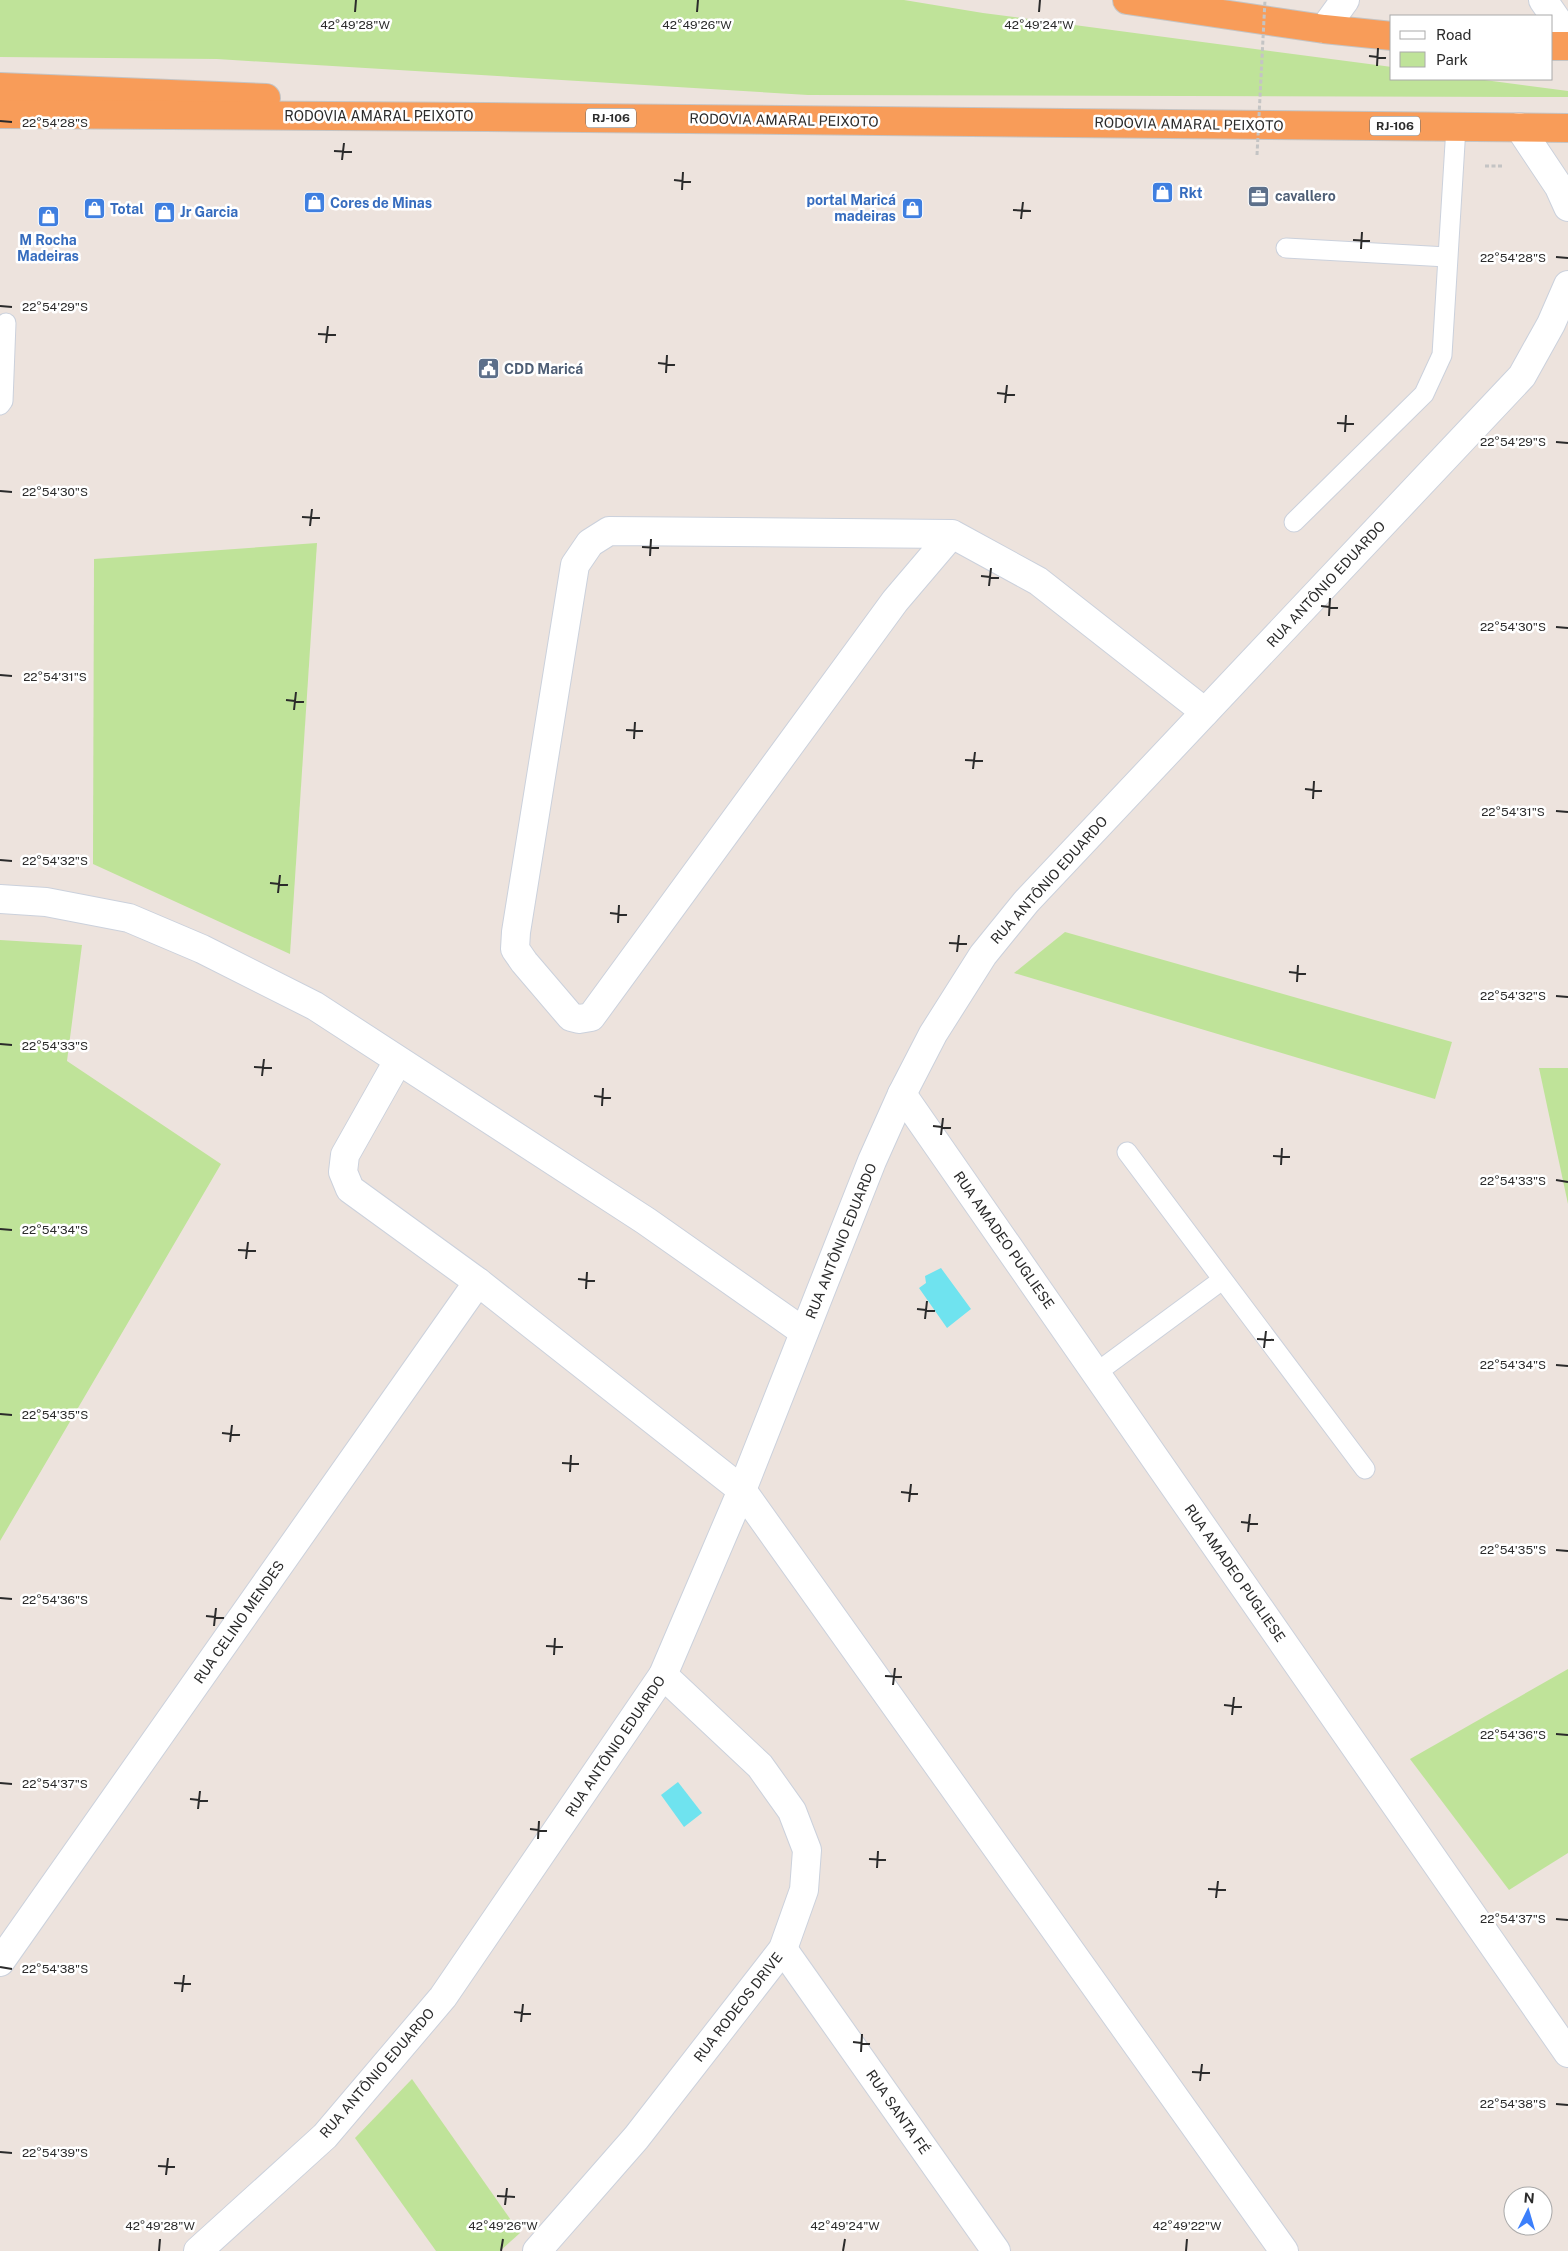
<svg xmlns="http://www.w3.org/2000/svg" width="1568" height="2251" font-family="'Public Sans',sans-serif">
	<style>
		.green { fill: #bfe399 }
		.water { fill: #6fe3ef }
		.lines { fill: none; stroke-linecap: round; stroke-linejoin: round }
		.service-casing { stroke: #cbd1dc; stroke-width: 21 }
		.minor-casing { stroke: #cbd1dc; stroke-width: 30 }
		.secondary-casing { stroke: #cbd1dc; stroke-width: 30 }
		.trunk-casing { stroke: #c4c4c4; stroke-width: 30 }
		.path { stroke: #c4c4c4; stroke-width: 3; stroke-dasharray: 4 2.5; stroke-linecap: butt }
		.service { stroke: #fff; stroke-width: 19 }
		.minor { stroke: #fff; stroke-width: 28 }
		.secondary { stroke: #fff; stroke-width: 28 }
		.trunk { stroke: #f89c59; stroke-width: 28 }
		.path-bridge { stroke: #c4c4c4; stroke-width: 3; stroke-dasharray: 4 2.5; stroke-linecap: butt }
		.ticks { fill: none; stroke: #2b2b2b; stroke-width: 2 }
		.labels { text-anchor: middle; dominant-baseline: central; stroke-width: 5; stroke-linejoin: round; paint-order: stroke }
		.shield { fill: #fff; stroke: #6b6b6b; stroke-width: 1 }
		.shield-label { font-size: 12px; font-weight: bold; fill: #2b2b2b }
		.street-label { font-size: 14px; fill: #2b2b2b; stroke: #fff }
		.shop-label { font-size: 14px; font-weight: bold; fill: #366cbe; stroke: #fff; text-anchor: start }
		.service-label { font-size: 14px; font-weight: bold; fill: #4e5e75; stroke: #fff; text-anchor: start }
		.ticks-label { font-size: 12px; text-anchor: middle; fill: #2b2b2b; stroke: #fff; stroke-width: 5; stroke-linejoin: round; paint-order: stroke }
	</style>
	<rect width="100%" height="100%" fill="#ede3dd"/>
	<!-- green -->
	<g class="green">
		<path d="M 0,0 L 904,0 L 983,13 L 1392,67 L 1392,79 L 1477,79 L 1568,91 L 1568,97 L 808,95 L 217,59 L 0,57 Z"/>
		<path d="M 317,543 L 290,954 L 93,864 L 94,559 Z"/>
		<path d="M 1065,932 L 1452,1042 L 1435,1099 L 1014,973 Z"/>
		<path d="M 0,940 L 82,945 L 67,1061 L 221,1164 L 0,1541 Z"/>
		<path d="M 1539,1068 L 1568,1068 L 1568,1204 Z"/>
		<path d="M 1568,1669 L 1568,1853 L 1509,1890 L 1410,1759 Z"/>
		<path d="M 412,2079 L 520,2233 L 500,2251 L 436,2251 L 355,2138 Z"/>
	</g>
	<!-- water -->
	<g class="water">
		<path d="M 941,1268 L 971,1309 L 947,1328 L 919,1288 L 926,1283 L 925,1276 Z"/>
		<path d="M 678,1782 L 702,1813 L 684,1827 L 661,1795 Z"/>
	</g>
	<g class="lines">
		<defs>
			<g id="service">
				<path d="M 1286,248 L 1447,257"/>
				<path d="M 0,405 L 3,401 L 6,323"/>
				<path d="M 1294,522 L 1424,394 L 1442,355 L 1456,127"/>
				<path d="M 1127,1152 L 1365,1469"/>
				<path d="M 1096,1373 L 1222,1280"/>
			</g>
			<g id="minor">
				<path d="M 1519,127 L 1559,187 L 1568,207"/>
				<path d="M 952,534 L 609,531 L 590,543 L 575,565 L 516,932 L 515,949 L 524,962 L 571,1017 L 579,1019 L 591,1017 L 895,601 L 952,534 L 1038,581 L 1205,712"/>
				<path d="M 0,899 L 46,902 L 129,918 L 202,949 L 315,1006 L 646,1221 L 804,1332"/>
				<path d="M 398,1061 L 345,1155 L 343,1172 L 350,1189 L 478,1282 L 742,1490 L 1284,2251"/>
				<path d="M 902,1094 L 1568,2053"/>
				<path d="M 783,1949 L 996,2251"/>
				<path d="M 0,1962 L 478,1282"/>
				<path d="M 198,2251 L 325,2136 L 443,1997 L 663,1675 L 742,1490 L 872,1161 L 902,1094 L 933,1034 L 983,955 L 1026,902 L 1522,376 L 1551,324 L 1568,285"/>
				<path d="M 537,2251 L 636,2138 L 783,1949 L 804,1890 L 807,1850 L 792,1811 L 760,1766 L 663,1675"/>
			</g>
			<g id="secondary">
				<path d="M 1543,0 L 1568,36"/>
				<path d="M 1324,29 L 1345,0"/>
			</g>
			<g id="trunk">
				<path d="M 1127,0 L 1324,29 L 1392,36"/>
				<path d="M 1552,46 L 1568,46"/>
				<path d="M 0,87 L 266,98"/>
				<path d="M 0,114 L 486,117 L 1568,128"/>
			</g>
		</defs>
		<!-- service casing -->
		<use href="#service" class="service-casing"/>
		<!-- minor casing -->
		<use href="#minor" class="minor-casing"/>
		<!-- secondary casing -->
		<use href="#secondary" class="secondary-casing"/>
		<!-- trunk casing -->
		<use href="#trunk" class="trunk-casing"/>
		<!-- path -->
		<path class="path" d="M 1485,166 L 1504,166"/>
		<!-- service -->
		<use href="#service" class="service"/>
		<!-- minor -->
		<use href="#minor" class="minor"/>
		<!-- secondary -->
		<use href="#secondary" class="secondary"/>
		<!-- trunk -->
		<use href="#trunk" class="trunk"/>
		<!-- path-bridge -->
		<path class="path-bridge" d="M 1257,155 L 1265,0"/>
	</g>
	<!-- ticks -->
	<path class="ticks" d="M 355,12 L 356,0M 697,12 L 698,0M 1039,12 L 1040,0M 1369,56 L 1386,58M 1377,66 L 1378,48M 0,121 L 12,122M 334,151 L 352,152M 342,160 L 344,143M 674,180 L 691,182M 682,190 L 683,172M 1013,210 L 1031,211M 1021,219 L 1023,202M 1353,240 L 1370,241M 1361,249 L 1362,232M 1556,257 L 1568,258M 0,306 L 12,307M 318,334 L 336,335M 326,343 L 328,326M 658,363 L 675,365M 666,373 L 667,355M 997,393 L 1015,395M 1005,403 L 1007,385M 1337,423 L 1354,424M 1345,432 L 1346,415M 1556,442 L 1568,443M 0,491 L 12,492M 302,517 L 320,518M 310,526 L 312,509M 642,547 L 659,548M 650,556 L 651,539M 981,576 L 999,578M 989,586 L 991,568M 1321,606 L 1338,608M 1329,616 L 1330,598M 1556,627 L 1568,628M 0,675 L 12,676M 286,700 L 304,702M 294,710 L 296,692M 626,730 L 643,731M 634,739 L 635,722M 965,760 L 983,761M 973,769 L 975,752M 1305,789 L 1322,791M 1313,799 L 1314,781M 1556,811 L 1568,812M 0,860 L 12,861M 270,883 L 288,885M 278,893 L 280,875M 610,913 L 627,915M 618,923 L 619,905M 949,943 L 967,944M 957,952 L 959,935M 1289,972 L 1306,974M 1297,982 L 1298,965M 1556,996 L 1568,997M 0,1044 L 12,1045M 254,1067 L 272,1068M 262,1076 L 264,1059M 594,1096 L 611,1098M 602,1106 L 603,1088M 933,1126 L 951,1128M 941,1135 L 943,1118M 1273,1156 L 1290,1157M 1281,1165 L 1282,1148M 1556,1180 L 1568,1182M 0,1229 L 12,1230M 238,1250 L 256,1251M 246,1259 L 248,1242M 578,1279 L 595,1281M 586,1289 L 587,1272M 917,1309 L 935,1311M 925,1319 L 927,1301M 1257,1339 L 1274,1340M 1264,1348 L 1266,1331M 1556,1365 L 1568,1366M 0,1414 L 12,1415M 222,1433 L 240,1435M 230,1442 L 232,1425M 562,1463 L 579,1464M 570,1472 L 571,1455M 901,1492 L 918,1494M 909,1502 L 911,1484M 1241,1522 L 1258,1524M 1248,1532 L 1250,1514M 1556,1550 L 1568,1551M 0,1598 L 12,1599M 206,1616 L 224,1618M 214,1626 L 216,1608M 546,1646 L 563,1647M 554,1655 L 555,1638M 885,1676 L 902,1677M 893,1685 L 895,1668M 1224,1705 L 1242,1707M 1232,1715 L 1234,1697M 1556,1734 L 1568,1735M 0,1783 L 12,1784M 190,1799 L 208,1801M 198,1809 L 200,1791M 530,1829 L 547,1831M 538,1839 L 539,1821M 869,1859 L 886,1860M 877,1868 L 878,1851M 1208,1889 L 1226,1890M 1216,1898 L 1218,1881M 1556,1919 L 1568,1920M 0,1967 L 12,1969M 174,1983 L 191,1984M 182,1992 L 184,1975M 514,2012 L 531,2014M 521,2022 L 523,2004M 853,2042 L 870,2044M 861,2052 L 862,2034M 1192,2072 L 1210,2073M 1200,2081 L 1202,2064M 1556,2104 L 1568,2105M 0,2152 L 12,2153M 158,2166 L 175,2167M 166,2175 L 168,2158M 497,2196 L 515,2197M 505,2205 L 507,2188M 159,2251 L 160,2239M 501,2251 L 503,2239M 843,2251 L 845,2239M 1186,2251 L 1187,2239"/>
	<!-- icons -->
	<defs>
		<symbol id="shop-square" viewBox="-11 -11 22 22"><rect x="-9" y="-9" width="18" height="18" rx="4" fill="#3f7fe0" stroke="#fff"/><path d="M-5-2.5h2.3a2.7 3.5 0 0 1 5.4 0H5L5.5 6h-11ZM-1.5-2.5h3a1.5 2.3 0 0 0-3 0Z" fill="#fff"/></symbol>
		<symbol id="office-square" viewBox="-11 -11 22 22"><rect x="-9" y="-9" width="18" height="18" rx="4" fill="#5c6f8a" stroke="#fff"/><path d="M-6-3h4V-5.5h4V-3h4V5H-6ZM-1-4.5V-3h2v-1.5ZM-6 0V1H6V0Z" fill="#fff"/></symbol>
		<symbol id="civic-square" viewBox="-11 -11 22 22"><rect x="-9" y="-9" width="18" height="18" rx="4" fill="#5c6f8a" stroke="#fff"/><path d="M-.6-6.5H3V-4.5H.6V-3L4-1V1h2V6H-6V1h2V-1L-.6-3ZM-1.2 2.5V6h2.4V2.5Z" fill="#fff"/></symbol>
	</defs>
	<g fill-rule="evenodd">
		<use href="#shop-square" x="1150" y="180" width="25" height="25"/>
		<use href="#office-square" x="1246" y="184" width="25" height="25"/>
		<use href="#shop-square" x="302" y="190" width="25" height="25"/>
		<use href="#shop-square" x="900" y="196" width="25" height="25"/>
		<use href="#shop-square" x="82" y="196" width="25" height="25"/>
		<use href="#shop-square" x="152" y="200" width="25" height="25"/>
		<use href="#shop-square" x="36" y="204" width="25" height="25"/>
		<use href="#civic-square" x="476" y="356" width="25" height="25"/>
	</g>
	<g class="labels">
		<!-- shield labels -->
		<g class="shield">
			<rect x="586" y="108.5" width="50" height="19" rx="4"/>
			<rect x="1370" y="116.5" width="50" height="19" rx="4"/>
		</g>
		<g class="shield-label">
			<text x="611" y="118">RJ-106</text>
			<text x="1395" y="126">RJ-106</text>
		</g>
		<!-- street labels -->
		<g class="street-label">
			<text x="379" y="116">RODOVIA AMARAL PEIXOTO</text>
			<text transform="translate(784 120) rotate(1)">RODOVIA AMARAL PEIXOTO</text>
			<text transform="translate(1189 124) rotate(1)">RODOVIA AMARAL PEIXOTO</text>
			<text transform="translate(1326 584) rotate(-47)">RUA ANTÔNIO EDUARDO</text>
			<text transform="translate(1049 880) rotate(-48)">RUA ANTÔNIO EDUARDO</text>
			<text transform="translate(1004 1240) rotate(55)">RUA AMADEO PUGLIESE</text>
			<text transform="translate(841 1241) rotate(-68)">RUA ANTÔNIO EDUARDO</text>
			<text transform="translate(1235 1573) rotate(55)">RUA AMADEO PUGLIESE</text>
			<text transform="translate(239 1622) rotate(-55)">RUA CELINO MENDES</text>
			<text transform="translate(615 1746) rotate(-56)">RUA ANTÔNIO EDUARDO</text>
			<text transform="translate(738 2007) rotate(-52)">RUA RODEOS DRIVE</text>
			<text transform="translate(377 2073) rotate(-49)">RUA ANTÔNIO EDUARDO</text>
			<text transform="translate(898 2112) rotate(55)">RUA SANTA FÉ</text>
		</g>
		<!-- shop labels -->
		<g class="shop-label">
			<text x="1179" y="193">Rkt</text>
			<text x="896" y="200" text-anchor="end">portal Maricá<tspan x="896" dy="16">madeiras</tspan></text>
			<text x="330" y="203">Cores de Minas</text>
			<text x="110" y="209">Total</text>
			<text x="180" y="212">Jr Garcia</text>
			<text x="48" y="240" text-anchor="middle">M Rocha<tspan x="48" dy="16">Madeiras</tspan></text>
		</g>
		<!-- service labels -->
		<g class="service-label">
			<text x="1275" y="196">cavallero</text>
			<text x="504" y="369">CDD Maricá</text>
		</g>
	</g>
	<g class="ticks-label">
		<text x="355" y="29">42°49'28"W</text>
		<text x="697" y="29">42°49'26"W</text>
		<text x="1039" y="29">42°49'24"W</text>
		<text x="55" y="127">22°54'28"S</text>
		<text x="1513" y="262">22°54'28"S</text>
		<text x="55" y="311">22°54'29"S</text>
		<text x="1513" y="446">22°54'29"S</text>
		<text x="55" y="496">22°54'30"S</text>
		<text x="1513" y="631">22°54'30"S</text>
		<text x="55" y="681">22°54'31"S</text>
		<text x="1513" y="816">22°54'31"S</text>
		<text x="55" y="865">22°54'32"S</text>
		<text x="1513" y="1000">22°54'32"S</text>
		<text x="55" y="1050">22°54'33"S</text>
		<text x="1513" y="1185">22°54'33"S</text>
		<text x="55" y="1234">22°54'34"S</text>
		<text x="1513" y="1369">22°54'34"S</text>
		<text x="55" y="1419">22°54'35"S</text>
		<text x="1513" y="1554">22°54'35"S</text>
		<text x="55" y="1604">22°54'36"S</text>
		<text x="1513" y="1739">22°54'36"S</text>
		<text x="55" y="1788">22°54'37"S</text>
		<text x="1513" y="1923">22°54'37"S</text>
		<text x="55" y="1973">22°54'38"S</text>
		<text x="1513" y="2108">22°54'38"S</text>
		<text x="55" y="2157">22°54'39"S</text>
		<text x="160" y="2230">42°49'28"W</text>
		<text x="503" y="2230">42°49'26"W</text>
		<text x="845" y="2230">42°49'24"W</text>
		<text x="1187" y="2230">42°49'22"W</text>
	</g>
	<!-- legend -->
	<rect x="1390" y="15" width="162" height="65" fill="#ffffff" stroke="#aaaaaa"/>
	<rect x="1400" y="31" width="25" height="8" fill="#ffffff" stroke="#aaaaaa"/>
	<text x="1436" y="40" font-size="15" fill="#2b2b2b">Road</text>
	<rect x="1400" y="52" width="25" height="15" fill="#bfe399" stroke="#aaaaaa"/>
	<text x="1436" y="65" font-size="15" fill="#2b2b2b">Park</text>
	<!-- north arrow -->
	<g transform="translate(1528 2211) rotate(5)"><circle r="24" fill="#ffffff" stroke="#aaaaaa"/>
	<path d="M0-4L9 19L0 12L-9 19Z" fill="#3c7ffb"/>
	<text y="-8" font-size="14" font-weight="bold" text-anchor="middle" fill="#2b2b2b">N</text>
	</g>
</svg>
